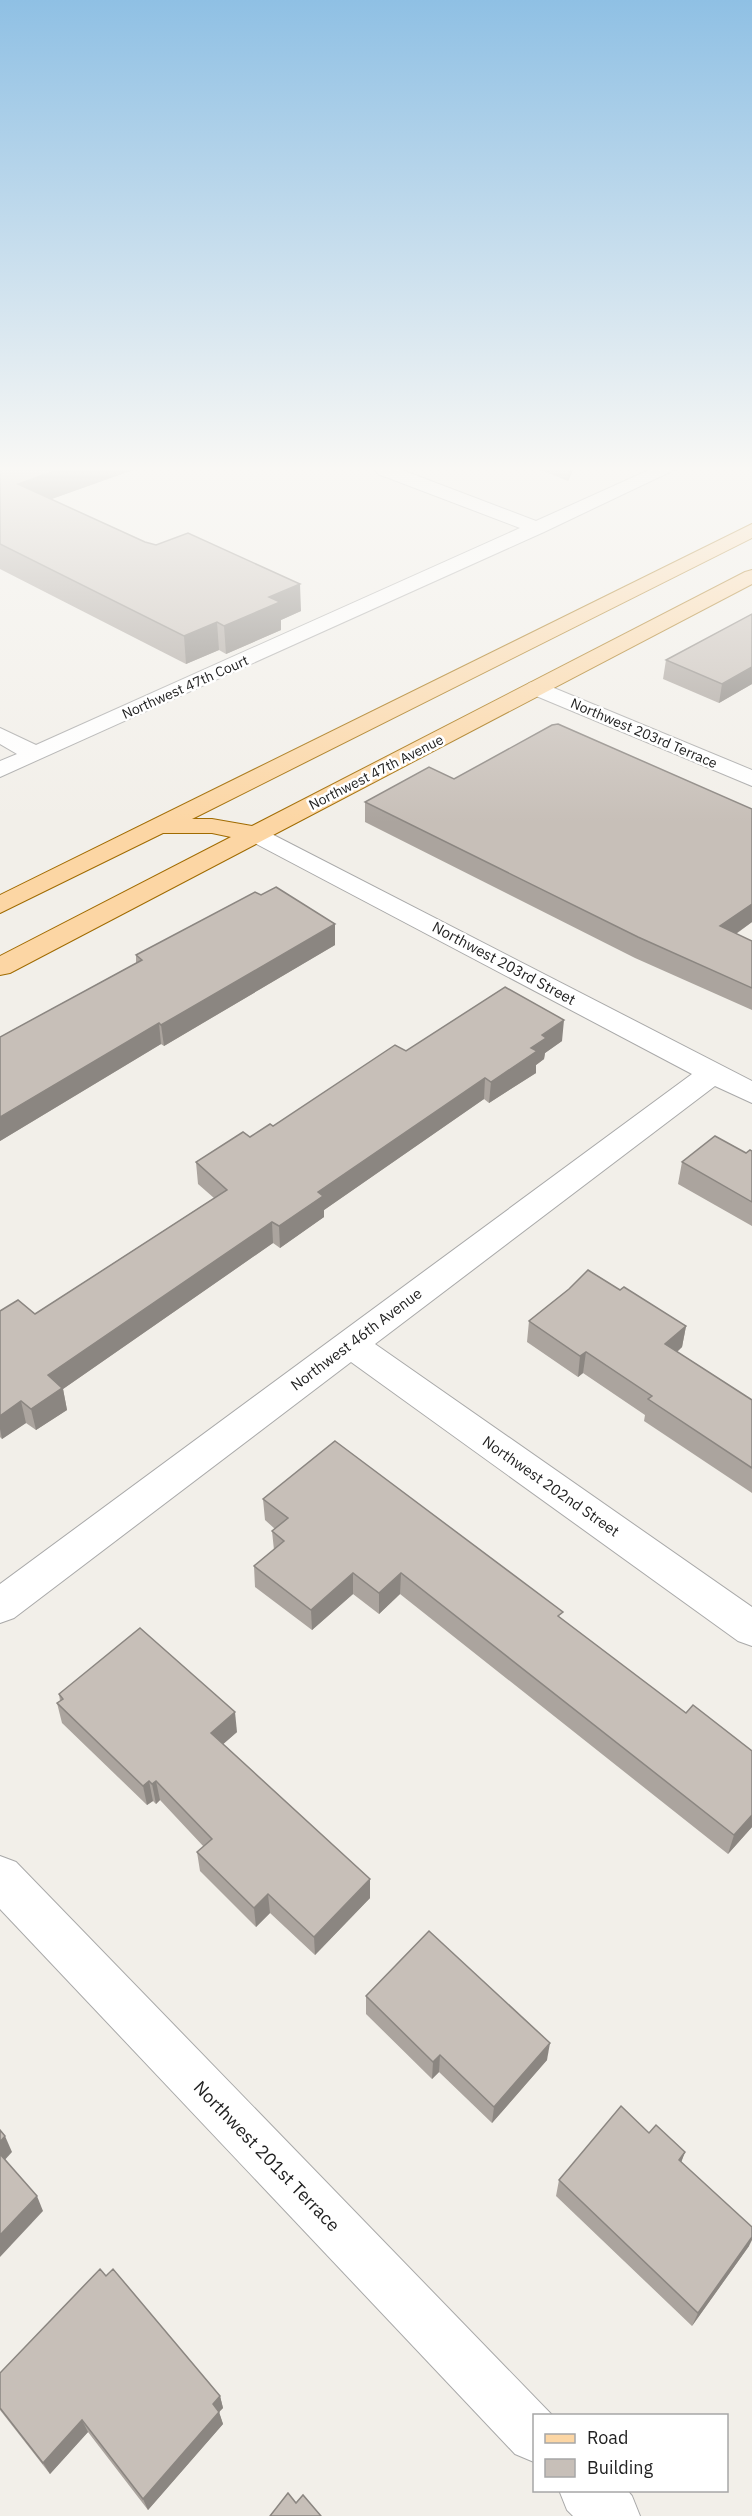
<svg xmlns="http://www.w3.org/2000/svg" width="752" height="2516" font-family="'IBM Plex Sans',sans-serif">
	<style>
		.lines { fill: none; stroke-linecap: round; stroke-linejoin: round }
		.minor-casing { stroke: #a9a9a9; stroke-width: 2 }
		.major-casing { stroke: #a06b00; stroke-width: 2 }
		.minor { fill: #fff; fill-rule: evenodd }
		.major { fill: #fcd6a4; fill-rule: evenodd }
		.wall { fill: #aba49e }
		.shaded-wall { fill: #8b8681 }
		.building { fill: #c7bfb8; stroke: #8b8681; stroke-width: 1.5 }
		.labels { text-anchor: middle; dominant-baseline: central; stroke-width: 5; stroke-linejoin: round; paint-order: stroke }
		.far-street-label { font-size: 14px; fill: #222; stroke: #fff }
		.street-label { font-size: 15px; fill: #222; stroke: #fff }
		.near-street-label { font-size: 18px; fill: #222; stroke: #fff }
	</style>
	<rect width="100%" height="100%" fill="#f2efe9"/>
	<g class="lines">
		<defs>
			<g id="minor">
				<path d="M 375,470 L 402,470 L 536,521 L 649,470 L 674,470 L 544,532 L 0,777 L 0,761 L 17,754 L 0,744 L 0,728 L 36,745 L 520,528 L 378,474 Z"/>
				<path d="M 537,681 L 752,770 L 752,786 L 529,693 L 526,688 L 529,683 Z"/>
				<path d="M 256,826 L 752,1081 L 752,1103 L 715,1086 L 375,1344 L 752,1607 L 752,1646 L 738,1641 L 351,1362 L 14,1618 L 0,1623 L 0,1584 L 692,1074 L 247,839 L 243,834 L 247,829 Z"/>
				<path d="M 0,1856 L 16,1862 L 553,2416 L 534,2416 L 534,2462 L 515,2454 L 0,1909 Z"/>
				<path d="M 559,2490 L 627,2490 L 632,2496 L 640,2516 L 573,2516 L 567,2510 Z"/>
			</g>
			<path id="major" d="M 752,524 L 752,538 L 192,819 L 212,819 L 252,826 L 745,572 L 752,570 L 752,584 L 10,973 L 0,975 L 0,956 L 231,837 L 212,833 L 163,833 L 0,913 L 0,895 Z"/>
		</defs>
		<!-- minor casing -->
		<use href="#minor" class="minor-casing"/>
		<!-- major casing -->
		<use href="#major" class="major-casing"/>
		<!-- minor -->
		<use href="#minor" class="minor"/>
		<!-- major -->
		<use href="#major" class="major"/>
	</g>
	<!-- wall -->
	<g class="wall">
		<path d="M 0,470 L 133,470 L 51,499 L 145,542 L 301,611 L 281,620 L 281,630 L 226,654 L 219,650 L 186,664 L 0,569 Z"/>
		<path d="M 541,470 L 573,470 L 568,481 Z"/>
		<path d="M 752,614 L 752,684 L 719,703 L 663,679 L 666,660 Z"/>
		<path d="M 454,779 L 752,809 L 752,922 L 736,934 L 752,941 L 752,1010 L 635,958 L 365,822 L 365,802 Z"/>
		<path d="M 335,945 L 164,1046 L 161,1044 L 0,1141 L 0,1037 L 136,963 L 136,955 Z"/>
		<path d="M 562,1041 L 545,1053 L 544,1059 L 536,1065 L 536,1073 L 489,1103 L 484,1099 L 324,1210 L 324,1217 L 280,1248 L 273,1243 L 63,1389 L 67,1410 L 36,1430 L 26,1423 L 2,1439 L 0,1437 L 0,1311 L 35,1314 L 214,1198 L 198,1184 L 196,1162 L 273,1126 L 406,1051 Z"/>
		<path d="M 752,1151 L 752,1226 L 678,1184 L 682,1162 L 746,1153 Z"/>
		<path d="M 569,1289 L 620,1290 L 686,1326 L 682,1347 L 677,1352 L 752,1400 L 752,1493 L 644,1421 L 645,1415 L 583,1373 L 578,1377 L 527,1342 L 529,1321 Z"/>
		<path d="M 263,1499 L 562,1619 L 752,1827 L 728,1854 L 400,1594 L 379,1614 L 353,1594 L 312,1630 L 255,1587 L 254,1566 L 274,1550 L 272,1531 L 275,1529 L 265,1520 Z"/>
		<path d="M 59,1694 L 237,1732 L 223,1744 L 370,1879 L 370,1898 L 315,1955 L 270,1913 L 256,1927 L 200,1871 L 197,1852 L 204,1847 L 160,1800 L 156,1804 L 153,1801 L 147,1805 L 62,1723 L 57,1703 L 60,1701 Z"/>
		<path d="M 366,1996 L 547,2060 L 492,2123 L 439,2072 L 432,2079 L 366,2014 Z"/>
		<path d="M 649,2133 L 685,2152 L 681,2162 L 749,2246 L 692,2326 L 556,2196 L 559,2180 Z"/>
		<path d="M 106,2276 L 220,2396 L 223,2408 L 219,2412 L 223,2424 L 148,2510 L 88,2432 L 50,2474 L 0,2410 L 0,2373 Z"/>
	</g>
	<!-- shaded-wall -->
	<g class="shaded-wall">
		<path d="M 57,470 L 133,470 L 21,510 L 18,484 Z"/>
		<path d="M 569,470 L 573,470 L 568,481 Z"/>
		<path d="M 300,584 L 301,611 L 281,620 L 281,630 L 226,654 L 224,626 L 269,597 Z"/>
		<path d="M 217,622 L 219,650 L 186,664 L 184,636 Z"/>
		<path d="M 752,667 L 752,684 L 719,703 L 722,684 Z"/>
		<path d="M 752,904 L 752,922 L 717,947 L 720,926 Z"/>
		<path d="M 335,924 L 335,945 L 164,1046 L 161,1025 Z"/>
		<path d="M 564,1020 L 562,1041 L 545,1053 L 544,1059 L 536,1065 L 536,1073 L 489,1103 L 491,1082 L 531,1048 L 542,1035 Z"/>
		<path d="M 159,1023 L 161,1044 L 0,1141 L 0,1117 Z"/>
		<path d="M 485,1078 L 484,1099 L 324,1210 L 324,1217 L 280,1248 L 279,1226 L 318,1192 Z"/>
		<path d="M 272,1222 L 273,1243 L 63,1389 L 67,1410 L 36,1430 L 31,1409 L 48,1375 Z"/>
		<path d="M 686,1326 L 682,1347 L 661,1366 L 665,1344 Z"/>
		<path d="M 586,1352 L 583,1373 L 578,1377 L 580,1356 Z"/>
		<path d="M 21,1401 L 26,1423 L 2,1439 L 0,1429 L 0,1416 Z"/>
		<path d="M 353,1573 L 353,1594 L 312,1630 L 311,1610 Z"/>
		<path d="M 401,1573 L 400,1594 L 379,1614 L 379,1593 Z"/>
		<path d="M 235,1712 L 237,1732 L 213,1753 L 211,1733 Z"/>
		<path d="M 149,1781 L 153,1801 L 147,1805 L 143,1786 Z"/>
		<path d="M 156,1781 L 160,1800 L 156,1804 L 152,1784 Z"/>
		<path d="M 752,1815 L 752,1827 L 728,1854 L 734,1835 Z"/>
		<path d="M 370,1879 L 370,1898 L 315,1955 L 314,1937 Z"/>
		<path d="M 268,1894 L 270,1913 L 256,1927 L 254,1908 Z"/>
		<path d="M 550,2043 L 547,2060 L 492,2123 L 494,2107 Z"/>
		<path d="M 440,2055 L 439,2072 L 432,2079 L 433,2062 Z"/>
		<path d="M 5,2136 L 12,2152 L 2,2163 L 0,2160 L 0,2142 Z"/>
		<path d="M 685,2152 L 679,2168 L 679,2160 Z"/>
		<path d="M 37,2196 L 43,2211 L 0,2257 L 0,2235 Z"/>
		<path d="M 752,2237 L 752,2240 L 749,2246 L 692,2326 L 698,2313 Z"/>
		<path d="M 220,2396 L 223,2408 L 219,2412 L 223,2424 L 148,2510 L 143,2499 L 213,2404 Z"/>
		<path d="M 82,2420 L 88,2432 L 50,2474 L 43,2463 Z"/>
	</g>
	<!-- building -->
	<g class="building">
		<path d="M 0,470 L 57,470 L 18,484 L 145,542 L 156,545 L 188,533 L 300,584 L 269,597 L 280,602 L 224,626 L 217,622 L 184,636 L 0,544 Z"/>
		<path d="M 752,614 L 752,667 L 722,684 L 666,660 Z"/>
		<path d="M 558,724 L 752,809 L 752,904 L 720,926 L 752,941 L 752,988 L 638,937 L 365,802 L 429,767 L 454,779 L 552,725 Z"/>
		<path d="M 276,887 L 335,924 L 161,1025 L 159,1023 L 0,1117 L 0,1037 L 142,960 L 136,955 L 255,892 L 261,895 Z"/>
		<path d="M 505,987 L 564,1020 L 542,1035 L 546,1038 L 531,1048 L 537,1051 L 491,1082 L 485,1078 L 318,1192 L 323,1196 L 279,1226 L 272,1222 L 48,1375 L 62,1388 L 31,1409 L 21,1401 L 0,1416 L 0,1311 L 18,1300 L 35,1314 L 227,1190 L 196,1162 L 243,1132 L 250,1137 L 270,1124 L 273,1126 L 395,1045 L 406,1051 Z"/>
		<path d="M 715,1136 L 746,1153 L 750,1150 L 752,1151 L 752,1202 L 682,1162 Z"/>
		<path d="M 588,1270 L 620,1290 L 624,1287 L 686,1326 L 665,1344 L 752,1400 L 752,1468 L 648,1399 L 652,1396 L 586,1352 L 580,1356 L 529,1321 L 569,1289 Z"/>
		<path d="M 335,1441 L 563,1612 L 558,1616 L 686,1713 L 693,1705 L 752,1751 L 752,1815 L 734,1835 L 401,1573 L 379,1593 L 353,1573 L 311,1610 L 254,1566 L 284,1541 L 272,1531 L 288,1518 L 263,1499 Z"/>
		<path d="M 140,1628 L 235,1712 L 211,1733 L 370,1879 L 314,1937 L 268,1894 L 254,1908 L 197,1852 L 212,1839 L 156,1781 L 152,1784 L 149,1781 L 143,1786 L 57,1703 L 63,1699 L 59,1694 Z"/>
		<path d="M 429,1931 L 550,2043 L 494,2107 L 440,2055 L 433,2062 L 366,1996 Z"/>
		<path d="M 621,2106 L 649,2133 L 656,2125 L 685,2152 L 679,2160 L 752,2227 L 752,2237 L 698,2313 L 559,2180 Z"/>
		<path d="M 0,2130 L 5,2136 L 0,2142 Z"/>
		<path d="M 0,2154 L 37,2196 L 0,2235 Z"/>
		<path d="M 100,2269 L 106,2276 L 113,2269 L 220,2396 L 213,2404 L 219,2412 L 143,2499 L 82,2420 L 43,2463 L 0,2408 L 0,2373 Z"/>
		<path d="M 288,2493 L 296,2503 L 303,2495 L 321,2516 L 270,2516 Z"/>
	</g>
	<!-- sky -->
	<linearGradient id="sky" x2="0" y2="1"><stop stop-color="#8fc0e4"/><stop offset="0.57" stop-color="#f9f8f5"/><stop offset="1" stop-color="#f9f8f5" stop-opacity="0"/></linearGradient>
	<rect width="752" height="823" fill="url(#sky)"/>
	<g class="labels">
		<!-- far-street labels -->
		<g class="far-street-label">
			<text transform="translate(185 687) rotate(-24)">Northwest 47th Court</text>
			<text transform="translate(644 733) rotate(23)">Northwest 203rd Terrace</text>
			<text transform="translate(376 772) rotate(-27)">Northwest 47th Avenue</text>
		</g>
		<!-- street labels -->
		<g class="street-label">
			<text transform="translate(504 963) rotate(28)">Northwest 203rd Street</text>
			<text transform="translate(356 1339) rotate(-37)">Northwest 46th Avenue</text>
			<text transform="translate(551 1486) rotate(35)">Northwest 202nd Street</text>
		</g>
		<!-- near-street labels -->
		<g class="near-street-label">
			<text transform="translate(267 2156) rotate(46)">Northwest 201st Terrace</text>
		</g>
	</g>
	<!-- legend -->
	<rect x="533" y="2414" width="195" height="78" fill="#ffffff" stroke="#a7a7a7" stroke-width="1.5"/>
	<rect x="545" y="2434" width="30" height="9" fill="#fcd6a4" stroke="#a7a7a7" stroke-width="1.5"/>
	<text x="587" y="2444" font-size="18" fill="#222222">Road</text>
	<rect x="545" y="2459" width="30" height="18" fill="#c7bfb8" stroke="#a7a7a7" stroke-width="1.5"/>
	<text x="587" y="2474" font-size="18" fill="#222222">Building</text>
</svg>
